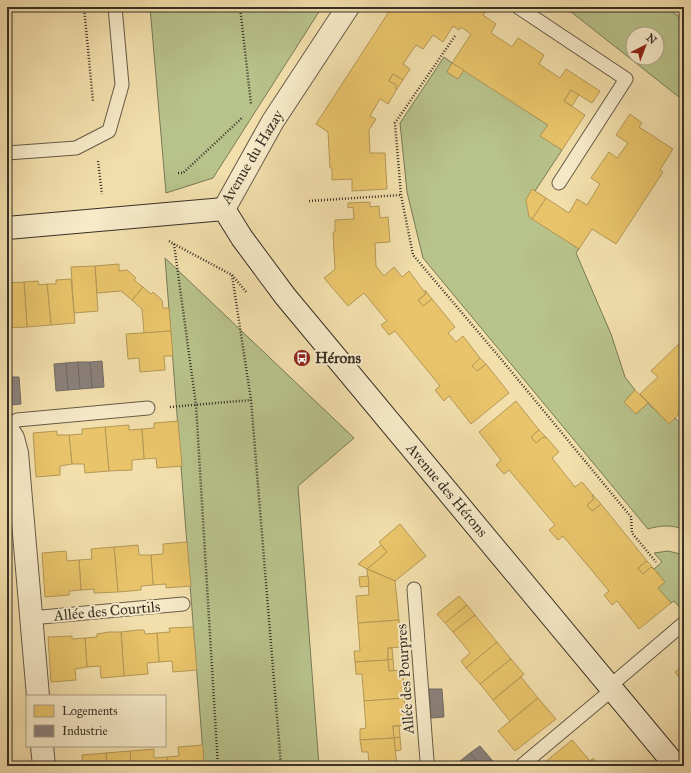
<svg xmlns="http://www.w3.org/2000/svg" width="691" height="773" font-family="'IM FELL Great Primer',serif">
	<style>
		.green { fill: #b8c28b; stroke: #787958; fill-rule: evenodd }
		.homes { fill: #e9c46a; stroke: #b49856 }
		.industry { fill: #8a817c; stroke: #716962 }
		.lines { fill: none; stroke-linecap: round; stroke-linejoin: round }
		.lane-casing { stroke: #665c48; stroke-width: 15 }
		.street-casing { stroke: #665c48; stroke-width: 24 }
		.secondary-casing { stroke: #383026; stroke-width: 24 }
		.path { stroke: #383026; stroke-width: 2.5; stroke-dasharray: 1 2; stroke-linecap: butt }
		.lane { stroke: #f7eac9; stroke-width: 13 }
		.street { stroke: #f7eac9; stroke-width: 22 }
		.secondary { stroke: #f7eac9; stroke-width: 22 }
		.labels { text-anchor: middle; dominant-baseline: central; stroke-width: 4; stroke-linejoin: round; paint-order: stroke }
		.street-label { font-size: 15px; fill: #383026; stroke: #f7eac9 }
		.poi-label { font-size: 15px; font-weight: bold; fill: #383026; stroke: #f7eac9; text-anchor: start }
	</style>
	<rect width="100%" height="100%" fill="#f2dfac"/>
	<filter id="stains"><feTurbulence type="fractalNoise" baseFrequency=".005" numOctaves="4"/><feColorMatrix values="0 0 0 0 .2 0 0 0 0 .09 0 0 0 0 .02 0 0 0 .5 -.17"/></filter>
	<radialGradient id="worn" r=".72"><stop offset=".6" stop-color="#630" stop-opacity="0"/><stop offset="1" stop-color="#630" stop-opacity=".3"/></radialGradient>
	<!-- green -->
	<g class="green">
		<path d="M 150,7 L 322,7 L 213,178 L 166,193 Z"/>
		<path d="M 565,7 L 667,7 L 684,21 L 684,101 ZM 633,34 L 657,34 L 657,58 L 633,58 Z"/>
		<path d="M 444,57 L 452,63 L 447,72 L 458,79 L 464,70 L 548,125 L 541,136 L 562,150 L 535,191 L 532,190 L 529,216 L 579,249 L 576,253 L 611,334 L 625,377 L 635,390 L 624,402 L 636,414 L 648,403 L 669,424 L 675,418 L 684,427 L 684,529 C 671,525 661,525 648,529 L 423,258 L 407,192 L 400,123 Z"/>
		<path d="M 165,258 L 354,438 L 298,486 L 319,766 L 204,766 Z"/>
		<path d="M 668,551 L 684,555 L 684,609 L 682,610 L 674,601 L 671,603 L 658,588 L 665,582 L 654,569 L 662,562 L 654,553 Z"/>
	</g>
	<!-- homes -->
	<g class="homes">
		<path d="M 392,7 L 481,7 L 487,10 L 483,15 L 496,24 L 491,33 L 512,47 L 518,38 L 544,55 L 539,64 L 560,78 L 566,69 L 600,91 L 592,103 L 571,90 L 564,101 L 585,115 L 562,150 L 540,136 L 548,125 L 452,63 L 471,34 L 461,27 L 459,30 L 453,26 L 443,42 L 433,35 L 423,49 L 416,45 L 403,64 L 410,69 L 403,80 L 393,74 L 389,81 L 397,85 L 395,88 L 397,89 L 388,104 L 380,99 L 370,116 L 376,119 L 369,130 L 370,153 L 385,153 L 387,189 L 352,191 L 352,179 L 332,180 L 332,168 L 330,168 L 328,132 L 316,124 Z"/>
		<path d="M 452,63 L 464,70 L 458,79 L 447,72 Z"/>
		<path d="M 393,74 L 403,80 L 397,89 L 395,88 L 397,85 L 389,81 Z"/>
		<path d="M 571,90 L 579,95 L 572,106 L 564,101 Z"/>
		<path d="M 630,114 L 642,123 L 639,127 L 673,149 L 660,170 L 663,172 L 616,244 L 592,229 L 579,249 L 532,219 L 546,198 L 569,213 L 577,199 L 587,205 L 600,184 L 591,178 L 609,152 L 617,158 L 628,143 L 616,135 Z"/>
		<path d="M 532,189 L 546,198 L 532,219 L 529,217 L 526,200 Z"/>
		<path d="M 370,202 L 370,207 L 379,206 L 380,218 L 388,217 L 390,242 L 375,243 L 376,266 L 384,276 L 394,267 L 402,277 L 409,271 L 426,294 L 418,300 L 423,306 L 432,299 L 455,327 L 448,333 L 456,342 L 463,336 L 480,358 L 472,366 L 477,371 L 486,364 L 509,393 L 471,424 L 449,396 L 444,401 L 435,390 L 440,386 L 395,331 L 389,335 L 381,325 L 387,321 L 364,293 L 348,306 L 324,278 L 335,269 L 333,232 L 335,232 L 335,220 L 354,219 L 353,207 L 348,208 L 348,203 Z"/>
		<path d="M 119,264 L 119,271 L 127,270 L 136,278 L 134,280 L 143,287 L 132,300 L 121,291 L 97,293 L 95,266 Z"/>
		<path d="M 95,266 L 98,311 L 74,313 L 71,267 Z"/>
		<path d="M 71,279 L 75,323 L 51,325 L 47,284 L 56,284 L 56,280 Z"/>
		<path d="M 38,281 L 39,285 L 47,284 L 51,325 L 27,327 L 24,282 Z"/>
		<path d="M 24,282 L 27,327 L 7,328 L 8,283 Z"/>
		<path d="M 143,287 L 151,294 L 153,292 L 162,300 L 163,308 L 169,308 L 171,331 L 144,333 L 142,309 L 132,300 Z"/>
		<path d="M 425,290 L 432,299 L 423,306 L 418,300 L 426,294 Z"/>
		<path d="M 171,331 L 173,356 L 164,356 L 165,370 L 140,372 L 139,358 L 128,359 L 126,334 Z"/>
		<path d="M 684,339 L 684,397 L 681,400 L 684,404 L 684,409 L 669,424 L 640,394 L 658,377 L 651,371 Z"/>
		<path d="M 480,358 L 486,364 L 477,371 L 472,366 Z"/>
		<path d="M 635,390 L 648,403 L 636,414 L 624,402 Z"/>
		<path d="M 516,401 L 539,430 L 531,437 L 536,443 L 543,437 L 547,438 L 559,452 L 552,458 L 575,487 L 582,482 L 593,495 L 592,496 L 594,499 L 587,505 L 592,511 L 601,504 L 647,561 L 638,568 L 643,574 L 651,567 L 654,569 L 665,582 L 658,588 L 671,603 L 639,629 L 617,601 L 612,605 L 604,595 L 609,591 L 563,536 L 558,540 L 549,530 L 555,525 L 509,470 L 504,474 L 496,465 L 501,460 L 479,432 Z"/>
		<path d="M 178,421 L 182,466 L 157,468 L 156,458 L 144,459 L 142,429 L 154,428 L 154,423 Z"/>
		<path d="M 129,425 L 129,430 L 142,429 L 144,459 L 132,460 L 132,470 L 109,471 L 105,427 Z"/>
		<path d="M 105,427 L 109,471 L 85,473 L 84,464 L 72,464 L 69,435 L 82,434 L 82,429 Z"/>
		<path d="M 539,430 L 547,438 L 543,437 L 536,443 L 531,437 Z"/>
		<path d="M 57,431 L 57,435 L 69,435 L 72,464 L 60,466 L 60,475 L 36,477 L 33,433 Z"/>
		<path d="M 593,495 L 601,504 L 592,511 L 587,505 L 594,499 L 592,496 Z"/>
		<path d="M 400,524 L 426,556 L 395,581 L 367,569 L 387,552 L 379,542 Z"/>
		<path d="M 187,542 L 191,586 L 166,588 L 166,584 L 153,585 L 151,555 L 163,554 L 163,544 Z"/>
		<path d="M 138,545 L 139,555 L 151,555 L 153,585 L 141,586 L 141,590 L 118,592 L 114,547 Z"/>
		<path d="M 381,545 L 387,552 L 367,569 L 358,564 Z"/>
		<path d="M 114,547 L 118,592 L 94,593 L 94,589 L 81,590 L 79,560 L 92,559 L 91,549 Z"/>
		<path d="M 66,551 L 67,561 L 79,560 L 81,590 L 69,591 L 69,595 L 45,597 L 42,553 Z"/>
		<path d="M 647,561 L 654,569 L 651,567 L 643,574 L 638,568 Z"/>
		<path d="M 367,569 L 395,581 L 399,620 L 358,623 L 356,596 L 369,595 Z"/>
		<path d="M 368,576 L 369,586 L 360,587 L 359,577 Z"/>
		<path d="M 459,596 L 467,605 L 445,623 L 437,614 Z"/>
		<path d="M 467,605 L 475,615 L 453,632 L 445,623 Z"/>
		<path d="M 475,615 L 497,642 L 466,668 L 461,661 L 470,653 L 453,632 Z"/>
		<path d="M 399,620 L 401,647 L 388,648 L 388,660 L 355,662 L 354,651 L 360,651 L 358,623 Z"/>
		<path d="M 193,627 L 197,670 L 173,672 L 172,661 L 159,662 L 157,633 L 170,632 L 169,628 Z"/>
		<path d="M 138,630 L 144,630 L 145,634 L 157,633 L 159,662 L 147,663 L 148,674 L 124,676 L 121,632 Z"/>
		<path d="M 109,632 L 121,632 L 124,676 L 101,678 L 100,666 L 87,667 L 85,638 L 97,637 L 97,634 Z"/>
		<path d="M 72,636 L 72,639 L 85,638 L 87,667 L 75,669 L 76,680 L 51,682 L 48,637 Z"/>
		<path d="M 497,642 L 511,659 L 480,684 L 466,668 Z"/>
		<path d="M 388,648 L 392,648 L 393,659 L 388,660 Z"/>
		<path d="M 393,659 L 394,671 L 389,671 L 388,660 Z"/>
		<path d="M 511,659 L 524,674 L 493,700 L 480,684 Z"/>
		<path d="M 388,660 L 389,671 L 403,670 L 404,698 L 364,701 L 362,674 L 356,674 L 355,662 Z"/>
		<path d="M 684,665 L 684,683 L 675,672 Z"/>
		<path d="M 521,677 L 538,698 L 510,721 L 493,700 Z"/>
		<path d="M 404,698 L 407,725 L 393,726 L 394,738 L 360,740 L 360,729 L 366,728 L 364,701 Z"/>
		<path d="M 538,698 L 556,719 L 515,751 L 498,731 Z"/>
		<path d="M 393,726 L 399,726 L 400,737 L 394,738 Z"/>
		<path d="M 400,737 L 401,750 L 395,751 L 394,738 Z"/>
		<path d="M 394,738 L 397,766 L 369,766 L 368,752 L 362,752 L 360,740 Z"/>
		<path d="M 572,740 L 590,761 L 584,766 L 546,766 L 544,763 Z"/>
		<path d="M 203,745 L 204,766 L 167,766 L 167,757 L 179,756 L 178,747 Z"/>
		<path d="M 154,749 L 154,758 L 167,757 L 167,766 L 131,766 L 130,751 Z"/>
		<path d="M 130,751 L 131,766 L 107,766 L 106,753 Z"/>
		<path d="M 106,753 L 107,766 L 83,766 L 82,755 Z"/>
		<path d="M 593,758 L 599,766 L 584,766 L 590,761 Z"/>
	</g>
	<!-- industry -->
	<g class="industry">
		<path d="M 102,361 L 104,387 L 92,388 L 90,362 Z"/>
		<path d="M 78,362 L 80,389 L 68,390 L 66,363 Z"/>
		<path d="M 78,362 L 90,362 L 92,388 L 80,389 Z"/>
		<path d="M 66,363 L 68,390 L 56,391 L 54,364 Z"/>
		<path d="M 7,377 L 19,377 L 21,404 L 9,405 Z"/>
		<path d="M 7,380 L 9,405 L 7,405 Z"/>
		<path d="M 429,689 L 442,689 L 444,717 L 431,718 Z"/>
		<path d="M 480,746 L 497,766 L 481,766 L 470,753 Z"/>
		<path d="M 470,753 L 481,766 L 464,766 L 460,761 Z"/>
	</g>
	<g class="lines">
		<defs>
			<g id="lane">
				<path d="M 518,7 L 626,79 L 559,183"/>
				<path d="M 7,153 L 76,148 L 109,131 L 122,85 L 115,7"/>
				<path d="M 7,428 L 17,420 L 148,408"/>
				<path d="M 414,589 L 427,761 L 429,766"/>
				<path d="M 31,618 L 183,604"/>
				<path d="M 610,686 L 684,623"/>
				<path d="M 521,766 L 613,689"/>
			</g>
			<g id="street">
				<path d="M 224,209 L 273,121 L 348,7"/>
				<path d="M 7,429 L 13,438 L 17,453 L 38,696"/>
				<path d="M 42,746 L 44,766"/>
			</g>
			<path id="secondary" d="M 7,228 L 224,209 L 242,238 L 285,296 L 676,766"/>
		</defs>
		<!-- lane casing -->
		<use href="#lane" class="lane-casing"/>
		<!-- street casing -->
		<use href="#street" class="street-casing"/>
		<!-- secondary casing -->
		<use href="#secondary" class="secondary-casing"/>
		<!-- path -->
		<g class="path">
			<path d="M 84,7 L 93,102"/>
			<path d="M 240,7 L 251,104"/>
			<path d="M 455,36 L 395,123 L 401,195 L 413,255 L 501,359 L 631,517 L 632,533 L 656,562"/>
			<path d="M 98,161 L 102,194"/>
			<path d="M 178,173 L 183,173 L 243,117"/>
			<path d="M 309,201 L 401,195"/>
			<path d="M 169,241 L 174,244 L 196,405 L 218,766"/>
			<path d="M 174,244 L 232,275 L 251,400 L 281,766"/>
			<path d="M 232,275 L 247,293"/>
			<path d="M 170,407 L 251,400"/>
		</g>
		<!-- lane -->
		<use href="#lane" class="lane"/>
		<!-- street -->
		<use href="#street" class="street"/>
		<!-- secondary -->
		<use href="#secondary" class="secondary"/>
	</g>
	<!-- icons -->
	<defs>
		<symbol id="bus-disc" viewBox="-11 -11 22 22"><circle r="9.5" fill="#8f2418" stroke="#f7eac9"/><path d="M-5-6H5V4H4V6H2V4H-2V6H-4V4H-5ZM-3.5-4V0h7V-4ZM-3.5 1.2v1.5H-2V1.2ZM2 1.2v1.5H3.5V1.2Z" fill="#fff"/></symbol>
	</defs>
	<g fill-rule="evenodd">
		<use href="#bus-disc" x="292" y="348" width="20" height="20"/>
	</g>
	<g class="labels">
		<!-- street labels -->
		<g class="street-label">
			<text transform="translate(252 157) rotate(-59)">Avenue du Hazay</text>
			<text transform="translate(447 490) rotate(50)">Avenue des Hérons</text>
			<text transform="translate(107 611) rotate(-5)">Allée des Courtils</text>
			<text transform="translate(405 679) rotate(-94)">Allée des Pourpres</text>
		</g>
		<!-- poi labels -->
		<g class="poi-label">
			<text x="315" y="358">Hérons</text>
		</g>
	</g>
	<!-- margin -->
	<rect width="691" height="773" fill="none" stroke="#f2dfac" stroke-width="24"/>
	<rect x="8" y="8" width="675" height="757" fill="none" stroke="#383026" stroke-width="2"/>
	<rect x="12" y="12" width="667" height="749" fill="none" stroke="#383026"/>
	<!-- legend -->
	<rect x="26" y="695" width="140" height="52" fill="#f7eac9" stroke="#aba088"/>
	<rect x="34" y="705" width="20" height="12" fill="#e9c46a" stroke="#aba088"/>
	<text x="62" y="715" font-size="12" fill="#383026">Logements</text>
	<rect x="34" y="725" width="20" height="12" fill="#8a817c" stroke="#aba088"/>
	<text x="62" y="735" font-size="12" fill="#383026">Industrie</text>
	<!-- north arrow -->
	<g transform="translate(645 46) rotate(42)"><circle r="19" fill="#f7eac9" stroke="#aba088"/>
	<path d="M0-3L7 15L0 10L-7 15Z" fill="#8f2418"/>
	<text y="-6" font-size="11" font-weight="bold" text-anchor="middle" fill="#383026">N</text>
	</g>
	<rect width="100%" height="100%" filter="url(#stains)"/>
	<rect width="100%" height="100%" fill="url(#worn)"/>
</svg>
